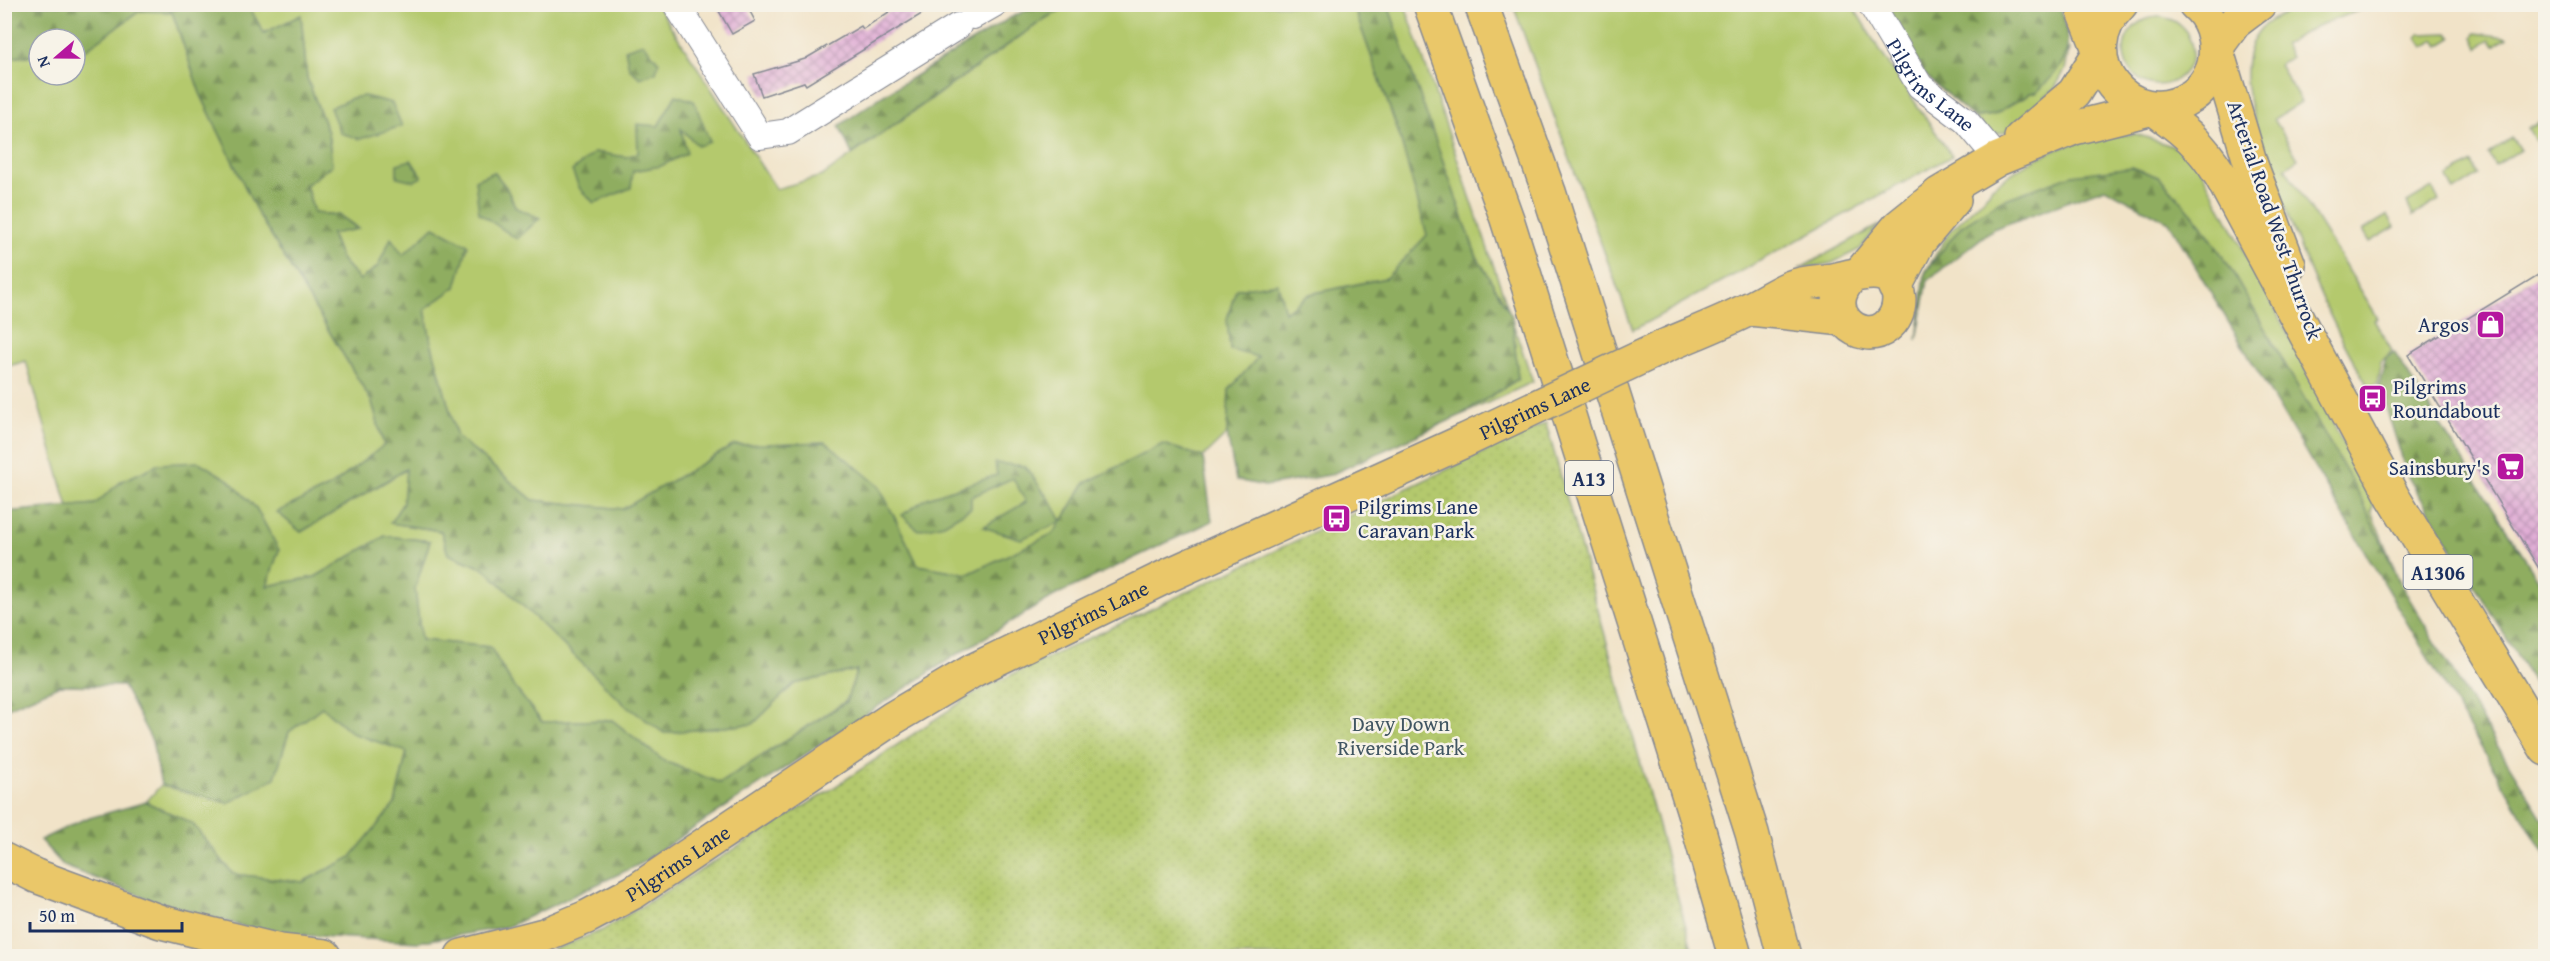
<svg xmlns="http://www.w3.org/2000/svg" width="2550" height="961" font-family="'Gentium Book Plus',serif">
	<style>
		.green { fill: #b4c96d; stroke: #687c66; stroke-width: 1.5 }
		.forest { fill: url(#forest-firs); stroke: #556e5f; stroke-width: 1.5 }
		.park { fill: url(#park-dots); stroke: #687c66; stroke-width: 1.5 }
		.building { fill: url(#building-cross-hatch) }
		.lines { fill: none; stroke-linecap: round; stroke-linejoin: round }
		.minor-casing { stroke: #868993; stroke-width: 28 }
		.major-casing { stroke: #868993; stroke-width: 36 }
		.highway-casing { stroke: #868993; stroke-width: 36 }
		.minor { stroke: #fff; stroke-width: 26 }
		.major { stroke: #eac769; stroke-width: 33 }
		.highway { stroke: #eac769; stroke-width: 33 }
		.major-bridge-casing { stroke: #868993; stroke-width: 36; stroke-linecap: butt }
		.major-bridge { stroke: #eac769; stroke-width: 33 }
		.labels { text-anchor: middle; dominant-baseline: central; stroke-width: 5; stroke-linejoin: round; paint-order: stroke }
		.shield { fill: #f7f3e8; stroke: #5d6a87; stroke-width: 1.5 }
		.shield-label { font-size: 20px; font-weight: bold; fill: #1b2f5e }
		.street-label { font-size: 21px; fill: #1b2f5e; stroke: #f7f3e8 }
		.poi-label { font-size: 21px; fill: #1b2f5e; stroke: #f7f3e8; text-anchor: end }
		.park-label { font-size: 21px; fill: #415662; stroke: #f7f3e8 }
	</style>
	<defs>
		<pattern id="forest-firs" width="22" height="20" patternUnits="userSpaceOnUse" patternTransform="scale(1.5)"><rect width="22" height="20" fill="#8fad60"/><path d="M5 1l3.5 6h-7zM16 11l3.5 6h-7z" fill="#748d52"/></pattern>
		<pattern id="park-dots" width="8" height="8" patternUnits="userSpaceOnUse" patternTransform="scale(1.5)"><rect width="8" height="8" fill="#b4c96d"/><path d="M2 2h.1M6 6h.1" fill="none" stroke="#9aad61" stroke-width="1.8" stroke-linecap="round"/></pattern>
		<pattern id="building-cross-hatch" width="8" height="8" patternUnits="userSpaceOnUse" patternTransform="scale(1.5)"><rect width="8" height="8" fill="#e0add5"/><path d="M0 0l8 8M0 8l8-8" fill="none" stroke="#b58db0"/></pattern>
	</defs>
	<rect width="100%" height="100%" fill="#f7f3e8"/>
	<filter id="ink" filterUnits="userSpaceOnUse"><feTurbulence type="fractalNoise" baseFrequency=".0167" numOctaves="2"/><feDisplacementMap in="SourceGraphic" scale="12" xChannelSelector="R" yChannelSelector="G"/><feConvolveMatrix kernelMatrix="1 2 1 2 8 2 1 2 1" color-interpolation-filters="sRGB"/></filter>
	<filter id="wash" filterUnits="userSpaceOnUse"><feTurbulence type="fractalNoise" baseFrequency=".008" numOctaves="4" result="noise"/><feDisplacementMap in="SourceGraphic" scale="24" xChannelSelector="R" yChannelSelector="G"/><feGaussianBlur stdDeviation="1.35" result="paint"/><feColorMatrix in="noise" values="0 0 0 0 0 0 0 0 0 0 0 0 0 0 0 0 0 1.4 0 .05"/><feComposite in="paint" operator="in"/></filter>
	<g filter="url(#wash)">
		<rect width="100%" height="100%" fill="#f1e3c8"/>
		<!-- green -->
		<g class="green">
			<path d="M 248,5 L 657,5 L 776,189 L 822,176 L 1065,5 L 1353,5 L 1399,134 L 1428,235 L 1386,278 L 1310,294 L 1285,312 L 1259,357 L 1229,390 L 1227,434 L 1203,457 L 1163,444 L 1085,483 L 1055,533 L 968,574 L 918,565 L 879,486 L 734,445 L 623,509 L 533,500 L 457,437 L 431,342 L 425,309 L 456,287 L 403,256 L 391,239 L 378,266 L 360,280 L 341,259 L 331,233 L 358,228 L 339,215 L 314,213 L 306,185 L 332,165 L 328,133 L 307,78 L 301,16 L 264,33 Z"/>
			<path d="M 1388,5 L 1405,5 L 1533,382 L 1459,416 L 1518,379 L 1512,316 L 1476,255 Z"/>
			<path d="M 1513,5 L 1852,5 L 1882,54 L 1952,156 L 1633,330 Z"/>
			<path d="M 2309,5 L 2374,5 L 2317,26 L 2284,44 L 2291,57 L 2279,65 L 2301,102 L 2274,119 L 2298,159 L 2285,168 L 2378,318 L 2374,320 L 2392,351 L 2381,362 L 2377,384 L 2369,388 C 2325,314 2297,245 2270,164 C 2260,136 2247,105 2246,76 C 2246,61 2249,44 2258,32 C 2268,17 2293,11 2309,5 Z"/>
			<path d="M 140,11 L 172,11 L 200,93 L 258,214 L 372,402 L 384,446 L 331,486 L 278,513 L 301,532 L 407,469 L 403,503 L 391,523 L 441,531 L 448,554 L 485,569 L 624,704 L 664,733 L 753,724 L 794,684 L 857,670 L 846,701 L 720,783 L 664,761 L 612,720 L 542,722 L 512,684 L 490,647 L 421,640 L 415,588 L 430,541 L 385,536 L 315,577 L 266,586 L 279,550 L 256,508 L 122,481 L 95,504 L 68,507 L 26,361 L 5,367 L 5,58 L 39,55 L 39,75 L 75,75 L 75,52 L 82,52 Z"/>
			<circle cx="2158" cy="51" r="34"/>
			<path d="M 2448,33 L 2452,38 L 2439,46 L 2435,40 L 2423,47 L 2417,38 L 2419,34 Z"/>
			<path d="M 2475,33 L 2506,37 L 2507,38 L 2494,46 L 2490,40 L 2478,48 L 2473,37 Z"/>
			<path d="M 2069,48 L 2065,70 L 2055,88 L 2006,132 L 1993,134 L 1973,117 C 1999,116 1992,115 2013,103 C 2020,99 2024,100 2029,93 L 2036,93 L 2061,64 Z"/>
			<path d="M 2545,118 L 2545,134 L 2535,141 L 2528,128 Z"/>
			<path d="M 2136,134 L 2175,147 L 2199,166 C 2236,236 2274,306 2310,377 C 2332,419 2351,462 2374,504 L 2371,511 L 2401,585 L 2361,498 L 2229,266 L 2202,225 L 2176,195 L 2158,177 L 2132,167 L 1961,226 L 1925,273 L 1950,231 L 1989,193 L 1992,187 C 2006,178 2020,166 2036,159 C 2067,143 2102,135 2136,134 Z"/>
			<path d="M 2512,138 L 2520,150 L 2495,166 L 2488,154 Z"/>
			<path d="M 2472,163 L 2479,175 L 2454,191 L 2447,178 Z"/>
			<path d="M 2432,188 L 2439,200 L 2413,216 L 2407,203 Z"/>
			<path d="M 2388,215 L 2395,227 L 2370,242 L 2363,230 Z"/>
			<path d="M 1879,225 L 1860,249 L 1832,263 L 1799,269 Z"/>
			<path d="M 322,707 L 352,733 L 407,751 L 395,804 L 350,858 L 302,882 L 233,874 L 192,823 L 146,802 L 161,785 L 228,803 L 274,778 L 289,732 Z"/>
		</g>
		<!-- forest -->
		<g class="forest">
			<path d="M 5,5 L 248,5 L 264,33 L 301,15 L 307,78 L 328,133 L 332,165 L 306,185 L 314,213 L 339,215 L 358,229 L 331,234 L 341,259 L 360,280 L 378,266 L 391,238 L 403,255 L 434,227 L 468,245 L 456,287 L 425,309 L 431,342 L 457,437 L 533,500 L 623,509 L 734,445 L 826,442 L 879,486 L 918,565 L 968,574 L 1054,533 L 1061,522 L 1021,539 L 983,527 L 1026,502 L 1013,478 L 971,497 L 971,508 L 944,524 L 918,530 L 902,515 L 927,498 L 997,475 L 995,463 L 1025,466 L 1053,505 L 1062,521 L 1085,483 L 1163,444 L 1203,457 L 1212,521 L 1054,596 L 951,658 L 638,865 L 507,927 L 418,942 L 266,933 L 152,900 L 64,866 L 40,840 L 82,820 L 146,802 L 192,823 L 233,874 L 303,882 L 350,858 L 395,804 L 407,752 L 352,733 L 322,707 L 289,732 L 275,778 L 228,803 L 161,785 L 152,741 L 123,686 L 60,685 L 5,709 L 5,512 L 95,504 L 122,481 L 159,464 L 199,462 L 229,480 L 256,508 L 279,550 L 267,586 L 315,577 L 385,536 L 430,541 L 415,588 L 421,640 L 490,647 L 512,684 L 542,722 L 612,720 L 664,761 L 720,783 L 846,702 L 857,670 L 794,684 L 753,724 L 664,733 L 624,704 L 485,569 L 448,554 L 441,531 L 390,523 L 403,503 L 406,469 L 301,532 L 277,512 L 331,486 L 384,445 L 372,402 L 258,214 L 200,93 L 172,12 L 140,11 L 82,52 L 75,52 L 75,39 L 39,39 L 39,55 L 5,58 Z"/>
			<path d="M 1037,5 L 1070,5 L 1046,18 L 852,154 L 839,126 L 879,98 L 1010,18 Z"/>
			<path d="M 1353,5 L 1388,5 L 1476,255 L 1512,316 L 1518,379 L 1459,416 L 1330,475 L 1265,486 L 1236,480 L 1227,434 L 1229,390 L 1258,357 L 1230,350 L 1227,319 L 1236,289 L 1278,283 L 1285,312 L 1310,294 L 1386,278 L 1427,235 L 1399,134 Z"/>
			<path d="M 1883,5 L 2059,5 C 2076,46 2068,63 2036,93 L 2029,93 C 2024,100 2020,99 2013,103 C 1992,115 1999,116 1973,117 L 1926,76 Z"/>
			<path d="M 643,43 L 659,62 L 656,72 L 640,78 L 629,68 L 625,49 Z"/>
			<path d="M 676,95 L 694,101 L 710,142 L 698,146 L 681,129 L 687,153 L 661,166 L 633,171 L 631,188 L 594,203 L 580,189 L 572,171 L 595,152 L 626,157 L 638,153 L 637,124 L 658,126 Z"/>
			<path d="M 364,96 L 392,103 L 402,126 L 360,139 L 340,133 L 330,108 L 352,98 Z"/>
			<path d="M 411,160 L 422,177 L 414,181 L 397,177 L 397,164 Z"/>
			<path d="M 2132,167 L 2158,177 L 2176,195 L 2202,225 L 2229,266 L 2361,498 L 2401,585 L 2487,729 L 2545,823 L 2545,855 L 2169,222 L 2105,188 L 1993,229 L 1928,280 L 1917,340 L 1925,273 L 1961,226 L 2000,201 L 2072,175 Z"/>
			<path d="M 494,172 L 506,187 L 516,208 L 540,218 L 517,239 L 479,213 L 475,180 Z"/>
			<path d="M 2394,352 L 2545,590 L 2545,701 L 2408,477 L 2379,385 L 2386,358 Z"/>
		</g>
		<!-- park -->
		<path class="park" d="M 1546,423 L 1694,956 L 537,956 L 603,930 L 827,792 L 979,690 Z"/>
		<g id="blocks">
			<!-- building -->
			<g class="building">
				<path d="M 715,4 L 746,4 L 755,21 L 732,34 Z"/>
				<path d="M 901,4 L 938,4 L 806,85 L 804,82 L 762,96 L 754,74 L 805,59 L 861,26 L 863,29 Z"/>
				<path d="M 2546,270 L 2546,580 L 2408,355 Z"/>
			</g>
		</g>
	</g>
	<g filter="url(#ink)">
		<use href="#blocks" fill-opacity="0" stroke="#868993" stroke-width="1.5"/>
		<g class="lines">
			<defs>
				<g id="minor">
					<path d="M 676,4 L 760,136 L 788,132 L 958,26"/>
					<path id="s1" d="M 1871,4 L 1920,86 L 1966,121 L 1998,159"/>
					<path d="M 973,16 L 994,4"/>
				</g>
				<g id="major">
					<path d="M 2081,4 L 2100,52"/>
					<path d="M 2121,4 C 2067,56 2130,137 2192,96 C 2204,88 2214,72 2215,58 C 2217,38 2211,17 2195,4"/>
					<path d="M 2216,48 L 2251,165 L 2289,265"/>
					<path d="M 2216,48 L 2235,22 L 2259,4"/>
					<path d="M 2153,108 C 2184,130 2200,143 2221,176 L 2393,497 L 2546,749"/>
					<path d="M 2021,138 L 2074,93 L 2100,52"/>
					<path d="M 1861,272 L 1899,226 L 1939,194 L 1998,159 L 2074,128 L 2153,108"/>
					<path d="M 1895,287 L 1918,243 L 1954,200"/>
					<path d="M 1750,309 L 1843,319"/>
					<path d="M 1667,345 C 1695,333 1724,322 1751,308 C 1764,302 1777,293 1791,287 C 1803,282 1819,282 1832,280 C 1855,276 1896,259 1899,299 C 1899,310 1895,320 1886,327 C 1861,347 1818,312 1851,277"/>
					<path d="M 4,860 L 36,876 L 161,922 L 280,951 L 325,956"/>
					<path id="s2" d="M 462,956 L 544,935 L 587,917 L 634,892 L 893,718 L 974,670 L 1169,575 L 1464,441"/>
				</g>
				<g id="highway">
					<path d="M 1430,4 L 1507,219 L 1693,809 L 1735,956"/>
					<path d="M 1481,4 L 1549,192 L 1752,833 L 1784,956"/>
				</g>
			</defs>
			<!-- minor casing -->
			<use href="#minor" class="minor-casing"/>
			<!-- major casing -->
			<use href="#major" class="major-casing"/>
			<!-- highway casing -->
			<use href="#highway" class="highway-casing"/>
			<!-- minor -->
			<use href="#minor" class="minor"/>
			<!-- major -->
			<use href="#major" class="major"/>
			<!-- highway -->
			<use href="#highway" class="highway"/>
			<defs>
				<g id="major-bridge">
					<path id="s3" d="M 1464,441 L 1667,345"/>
				</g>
			</defs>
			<!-- major-bridge casing -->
			<use href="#major-bridge" class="major-bridge-casing"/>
			<!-- major-bridge -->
			<use href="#major-bridge" class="major-bridge"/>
		</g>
	</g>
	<!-- icons -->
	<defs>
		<symbol id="shop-square" viewBox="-11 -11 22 22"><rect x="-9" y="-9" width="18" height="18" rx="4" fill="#b5179e" stroke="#f7f3e8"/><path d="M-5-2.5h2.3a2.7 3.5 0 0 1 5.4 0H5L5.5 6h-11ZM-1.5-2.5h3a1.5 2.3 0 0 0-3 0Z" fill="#fff"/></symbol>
		<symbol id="bus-square" viewBox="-11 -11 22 22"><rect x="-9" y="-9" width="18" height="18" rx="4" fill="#b5179e" stroke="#f7f3e8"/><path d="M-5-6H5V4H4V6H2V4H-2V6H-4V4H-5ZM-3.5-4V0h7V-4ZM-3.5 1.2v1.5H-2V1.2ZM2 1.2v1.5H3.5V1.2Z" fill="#fff"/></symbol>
		<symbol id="supermarket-square" viewBox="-11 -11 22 22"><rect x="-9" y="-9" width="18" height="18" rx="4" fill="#b5179e" stroke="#f7f3e8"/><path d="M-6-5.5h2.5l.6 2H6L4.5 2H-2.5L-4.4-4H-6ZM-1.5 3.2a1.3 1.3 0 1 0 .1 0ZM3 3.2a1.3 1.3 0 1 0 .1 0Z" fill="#fff"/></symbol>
	</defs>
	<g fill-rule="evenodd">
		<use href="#shop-square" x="2474" y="308" width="33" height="33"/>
		<use href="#bus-square" x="2356" y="382" width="33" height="33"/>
		<use href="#supermarket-square" x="2494" y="450" width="33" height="33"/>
		<use href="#bus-square" x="1320" y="502" width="33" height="33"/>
	</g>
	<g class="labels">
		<!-- shield labels -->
		<g class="shield">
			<rect x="1565" y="461" width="48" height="34" rx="4.5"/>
			<rect x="2403.5" y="555" width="69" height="34" rx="4.5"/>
		</g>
		<g class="shield-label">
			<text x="1589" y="478">A13</text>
			<text x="2438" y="572">A1306</text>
		</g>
		<!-- street labels -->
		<g class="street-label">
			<text stroke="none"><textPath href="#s1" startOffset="102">Pilgrims Lane</textPath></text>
			<text transform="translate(2275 220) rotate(71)">Arterial Road West Thurrock</text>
			<text stroke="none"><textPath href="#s3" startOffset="78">Pilgrims Lane</textPath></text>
			<text stroke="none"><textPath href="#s2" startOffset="723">Pilgrims Lane</textPath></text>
			<text stroke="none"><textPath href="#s2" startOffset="237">Pilgrims Lane</textPath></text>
		</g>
		<!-- poi labels -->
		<g class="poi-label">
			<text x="2469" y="324">Argos</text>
			<text x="2393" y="386" text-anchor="start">Pilgrims<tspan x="2393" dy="24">Roundabout</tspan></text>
			<text x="2490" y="467">Sainsbury's</text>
			<text x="1358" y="506" text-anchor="start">Pilgrims Lane<tspan x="1358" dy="24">Caravan Park</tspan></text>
		</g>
		<!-- park labels -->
		<g class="park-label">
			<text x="1401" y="723">Davy Down<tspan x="1401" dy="24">Riverside Park</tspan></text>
		</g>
	</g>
	<!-- margin -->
	<rect width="2550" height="961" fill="none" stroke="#f7f3e8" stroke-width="24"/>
	<!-- north arrow -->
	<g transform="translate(57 57) rotate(250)"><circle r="28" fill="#f7f3e8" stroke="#9fa5b1" stroke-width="1.5"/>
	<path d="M0-4.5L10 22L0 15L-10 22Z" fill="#b5179e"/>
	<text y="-9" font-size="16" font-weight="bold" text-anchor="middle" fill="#1b2f5e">N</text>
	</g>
	<!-- scale -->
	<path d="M30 922v9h152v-9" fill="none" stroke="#1b2f5e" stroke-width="3"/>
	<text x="39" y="922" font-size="18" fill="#1b2f5e" stroke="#f7f3e8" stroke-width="4.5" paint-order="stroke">50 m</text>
</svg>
